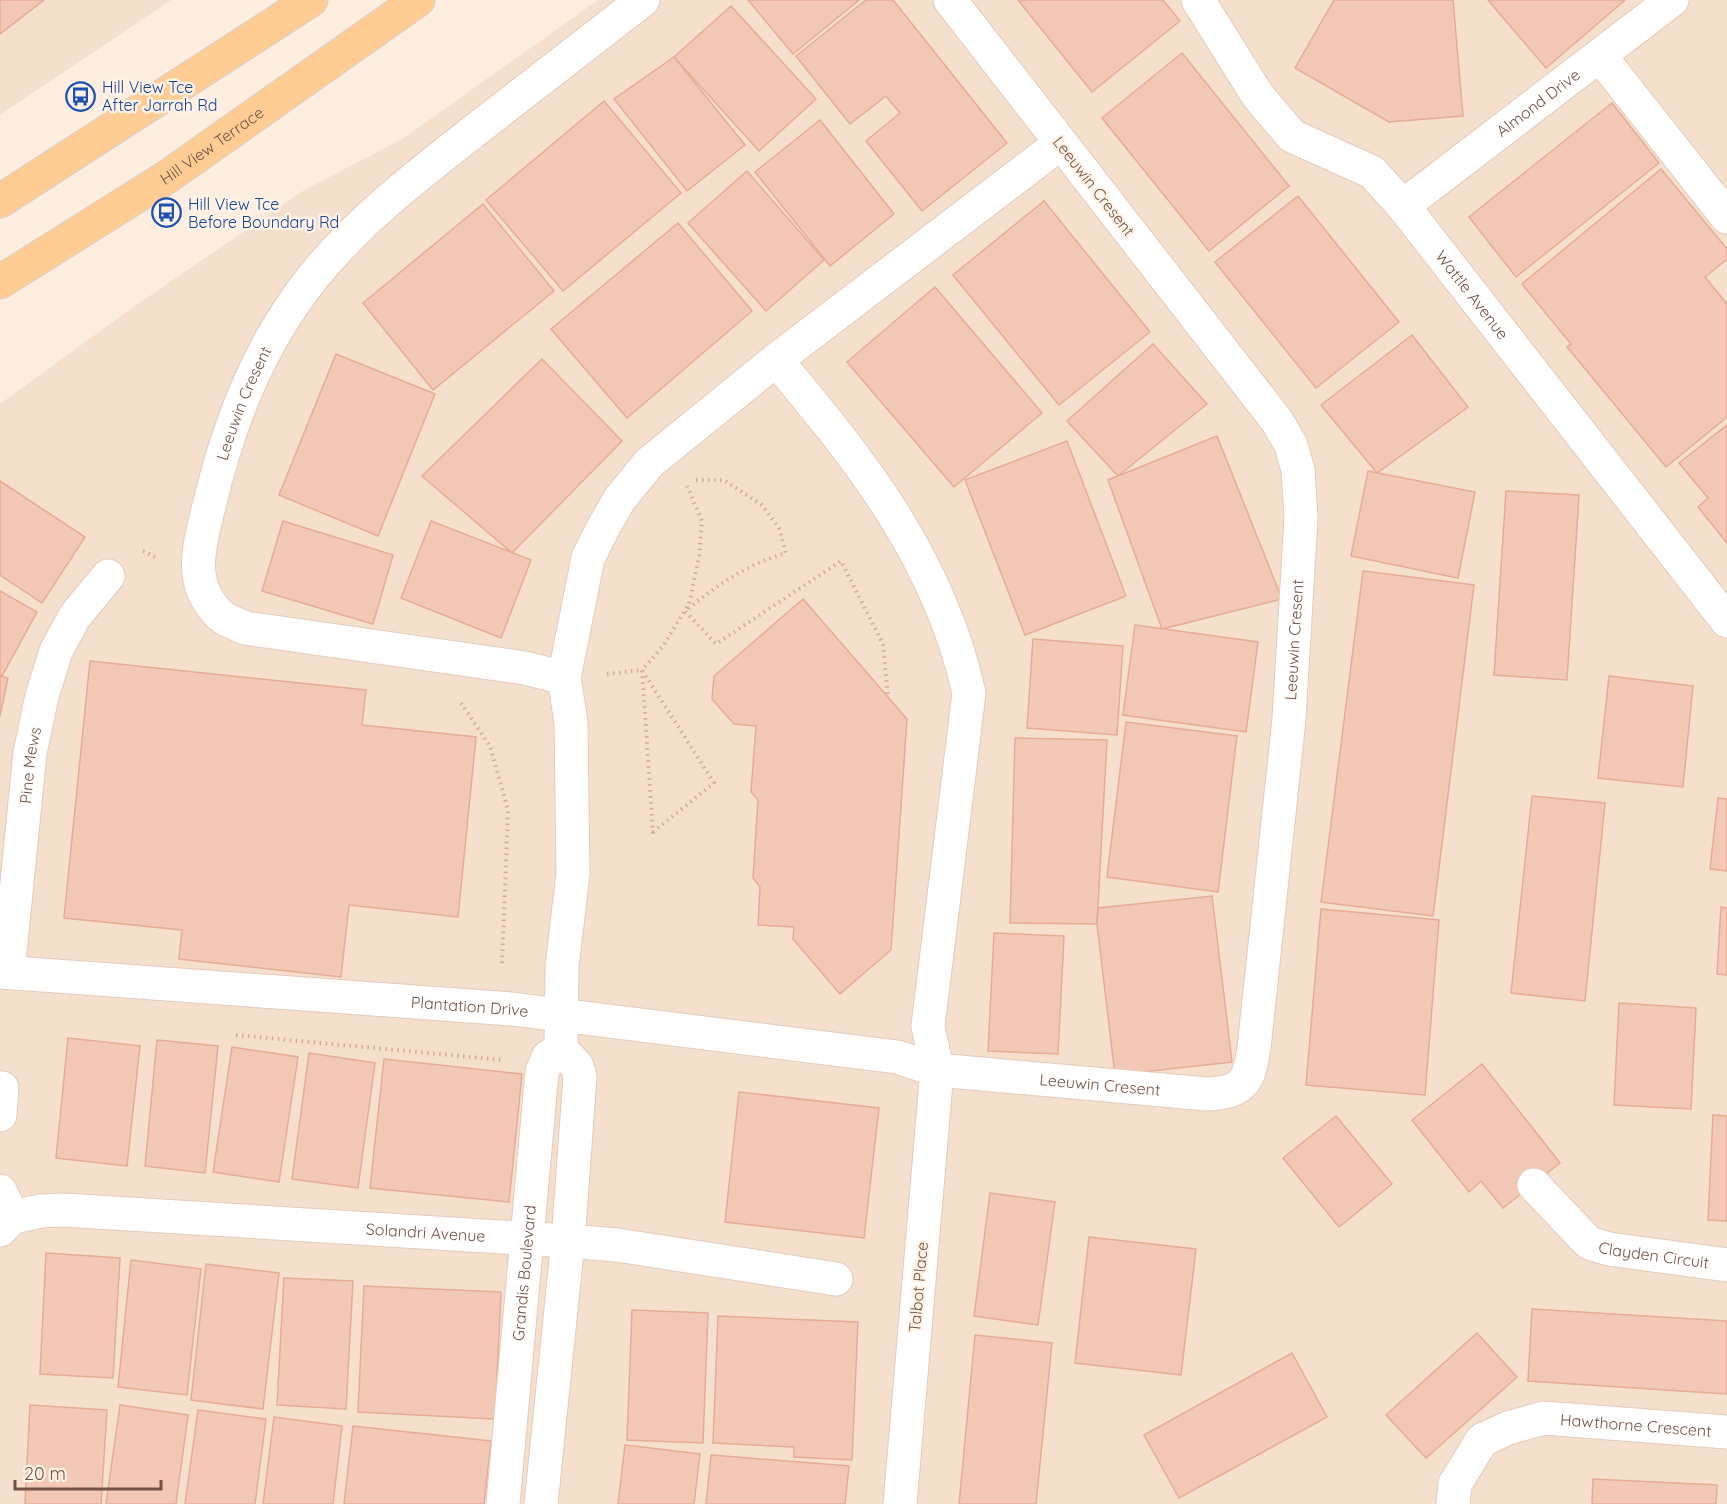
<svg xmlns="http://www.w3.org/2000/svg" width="1727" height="1504" font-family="Quicksand,sans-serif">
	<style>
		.residential { fill: #f5dfcd }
		.building { fill: #f4c8b6; stroke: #e7ac95; stroke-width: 1.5 }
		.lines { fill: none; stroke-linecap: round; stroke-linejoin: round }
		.minor-casing { stroke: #e3cbbe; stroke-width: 35 }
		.major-casing { stroke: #d8cfcb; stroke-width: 35 }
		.path { stroke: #d8ab99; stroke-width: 4; stroke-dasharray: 1.5 4.5; stroke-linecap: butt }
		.minor { stroke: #fff; stroke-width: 33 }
		.major { stroke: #ffcc94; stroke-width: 33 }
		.labels { text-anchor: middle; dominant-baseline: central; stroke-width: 5; stroke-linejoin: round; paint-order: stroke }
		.transit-label { font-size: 16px; fill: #164399; stroke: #fff3e6; text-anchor: start }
		.street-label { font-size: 16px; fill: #745246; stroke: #fff3e6 }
	</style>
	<rect width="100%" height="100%" fill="#fdeedf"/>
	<!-- residential -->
	<g class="residential">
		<path d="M 0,0 L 171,0 L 0,115 Z"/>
		<path d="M 598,0 L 1727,0 L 1727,1504 L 0,1504 L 0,404 L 132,308 L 303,191 L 404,138 Z"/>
	</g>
	<!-- building -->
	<g class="building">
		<path d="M 0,0 L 44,0 L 0,34 Z"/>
		<path d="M 748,0 L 859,0 L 793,54 Z"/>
		<path d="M 866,0 L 893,0 L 1007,143 L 922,211 L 866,141 L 900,113 L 886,96 L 850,124 L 796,56 Z"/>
		<path d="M 1018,0 L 1163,0 L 1180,21 L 1092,92 Z"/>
		<path d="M 1334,0 L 1453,0 L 1463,116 L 1389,122 L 1295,68 Z"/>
		<path d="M 1488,0 L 1625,0 L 1546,68 Z"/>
		<path d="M 731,6 L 816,99 L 759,151 L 674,57 Z"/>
		<path d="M 1182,53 L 1289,186 L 1209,251 L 1102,118 Z"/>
		<path d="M 674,57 L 745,145 L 687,191 L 614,99 Z"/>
		<path d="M 604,101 L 681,193 L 563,291 L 486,200 Z"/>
		<path d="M 1612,103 L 1659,163 L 1516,277 L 1469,217 Z"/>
		<path d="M 820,120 L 894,214 L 830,266 L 755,172 Z"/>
		<path d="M 1661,169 L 1727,249 L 1727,259 L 1705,277 L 1727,304 L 1727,417 L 1666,467 L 1567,347 L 1571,344 L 1522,284 Z"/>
		<path d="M 747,171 L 824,260 L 766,311 L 688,223 Z"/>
		<path d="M 1298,196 L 1399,322 L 1316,388 L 1215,262 Z"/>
		<path d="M 1044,201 L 1150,332 L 1059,405 L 953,275 Z"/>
		<path d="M 483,204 L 554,291 L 433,390 L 363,303 Z"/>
		<path d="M 678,223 L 752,311 L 627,418 L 551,329 Z"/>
		<path d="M 935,287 L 1042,413 L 954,487 L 847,362 Z"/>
		<path d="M 1412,335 L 1468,407 L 1377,473 L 1321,405 Z"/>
		<path d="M 1153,344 L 1207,404 L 1118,476 L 1067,421 Z"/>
		<path d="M 336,354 L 435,394 L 378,536 L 279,495 Z"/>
		<path d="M 542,359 L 622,441 L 512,553 L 422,476 Z"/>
		<path d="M 1727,425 L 1727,543 L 1698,507 L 1708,498 L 1679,463 Z"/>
		<path d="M 1217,436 L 1282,599 L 1162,629 L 1108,480 Z"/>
		<path d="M 1067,441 L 1126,596 L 1025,635 L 965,480 Z"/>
		<path d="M 1368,471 L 1475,492 L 1458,578 L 1351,556 Z"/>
		<path d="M 0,481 L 85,537 L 42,603 L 0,575 Z"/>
		<path d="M 1506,491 L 1579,495 L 1567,680 L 1494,675 Z"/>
		<path d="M 283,521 L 393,555 L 373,624 L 262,591 Z"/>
		<path d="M 431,521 L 531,560 L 501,638 L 401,598 Z"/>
		<path d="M 1363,571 L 1474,585 L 1433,916 L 1321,902 Z"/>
		<path d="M 0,591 L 37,612 L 2,676 L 0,675 Z"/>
		<path d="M 803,599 L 907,719 L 891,950 L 840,994 L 793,939 L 794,927 L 758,925 L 760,887 L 753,878 L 758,800 L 751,792 L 756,726 L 734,724 L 712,699 L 714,676 Z"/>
		<path d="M 1135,625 L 1258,642 L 1246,732 L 1123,715 Z"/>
		<path d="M 1033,639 L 1123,646 L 1117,735 L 1027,728 Z"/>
		<path d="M 90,661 L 366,690 L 362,725 L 476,737 L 458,917 L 349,905 L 341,977 L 179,959 L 182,930 L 64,918 Z"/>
		<path d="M 0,676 L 8,678 L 0,716 Z"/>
		<path d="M 1609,676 L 1693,686 L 1683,787 L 1598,778 Z"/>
		<path d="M 1126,722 L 1237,736 L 1218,892 L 1107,877 Z"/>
		<path d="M 1015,738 L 1107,740 L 1097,924 L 1010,923 Z"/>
		<path d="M 1532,796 L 1605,803 L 1585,1001 L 1511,993 Z"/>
		<path d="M 1718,798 L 1727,799 L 1727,871 L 1710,869 Z"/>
		<path d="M 1212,896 L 1232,1062 L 1115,1075 L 1097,924 L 1098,908 Z"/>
		<path d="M 1721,907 L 1727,908 L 1727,975 L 1717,974 Z"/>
		<path d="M 1321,909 L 1439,920 L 1425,1095 L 1306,1085 Z"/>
		<path d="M 994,933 L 1064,936 L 1058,1054 L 988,1051 Z"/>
		<path d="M 1619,1003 L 1696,1008 L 1691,1109 L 1614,1105 Z"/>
		<path d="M 68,1038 L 140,1046 L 127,1166 L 56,1158 Z"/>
		<path d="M 157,1040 L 218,1046 L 205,1173 L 145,1166 Z"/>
		<path d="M 232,1047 L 298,1057 L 279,1182 L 213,1172 Z"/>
		<path d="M 309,1053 L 375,1063 L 358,1188 L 292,1179 Z"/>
		<path d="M 384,1059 L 522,1074 L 509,1202 L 370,1188 Z"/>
		<path d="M 1482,1064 L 1560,1163 L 1503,1208 L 1481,1181 L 1469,1192 L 1412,1120 Z"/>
		<path d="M 739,1092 L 879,1108 L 864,1238 L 725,1222 Z"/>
		<path d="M 1713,1115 L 1727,1116 L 1727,1221 L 1708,1220 Z"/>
		<path d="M 1336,1116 L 1392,1184 L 1339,1227 L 1283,1158 Z"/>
		<path d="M 990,1193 L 1055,1202 L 1038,1325 L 974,1316 Z"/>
		<path d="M 1089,1237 L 1196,1249 L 1181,1375 L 1075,1363 Z"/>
		<path d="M 46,1253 L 120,1258 L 113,1378 L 40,1374 Z"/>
		<path d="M 131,1260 L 201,1269 L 187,1395 L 118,1387 Z"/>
		<path d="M 206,1264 L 279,1273 L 263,1409 L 191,1400 Z"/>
		<path d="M 284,1278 L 353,1281 L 346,1409 L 277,1405 Z"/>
		<path d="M 364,1286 L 501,1292 L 495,1419 L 358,1412 Z"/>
		<path d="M 1532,1309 L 1727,1321 L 1727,1394 L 1528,1381 Z"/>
		<path d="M 632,1310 L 708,1313 L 703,1443 L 627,1440 Z"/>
		<path d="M 718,1316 L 858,1322 L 852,1460 L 794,1457 L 794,1447 L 713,1443 Z"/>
		<path d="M 1477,1333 L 1517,1377 L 1426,1458 L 1386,1415 Z"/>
		<path d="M 975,1335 L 1052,1343 L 1036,1504 L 959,1504 Z"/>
		<path d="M 1292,1353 L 1327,1417 L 1179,1498 L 1144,1435 Z"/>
		<path d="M 30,1405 L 107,1410 L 101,1504 L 25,1504 Z"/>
		<path d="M 120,1405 L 188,1415 L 176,1504 L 106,1504 Z"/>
		<path d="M 198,1410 L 266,1419 L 255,1504 L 185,1504 Z"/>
		<path d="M 274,1417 L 342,1426 L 333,1504 L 263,1504 Z"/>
		<path d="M 353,1426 L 491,1441 L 484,1504 L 344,1504 Z"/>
		<path d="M 625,1445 L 700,1454 L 694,1504 L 618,1504 Z"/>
		<path d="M 711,1455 L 849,1466 L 845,1504 L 706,1504 Z"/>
		<path d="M 1593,1479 L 1717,1485 L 1716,1504 L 1592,1504 Z"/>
	</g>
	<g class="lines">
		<defs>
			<g id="minor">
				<path id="s1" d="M 1198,0 L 1258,96 L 1292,136 L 1372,172 L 1403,206 L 1727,621"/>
				<path d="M 1600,56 L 1727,217"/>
				<path id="s2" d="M 1403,206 L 1672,0"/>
				<path d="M 776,360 C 863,463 939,559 969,693 L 928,1026 L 937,1070 L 900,1504"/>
				<path id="s3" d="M 564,678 L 525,668 L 245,628 C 237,624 224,620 218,613 C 187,581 200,544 209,506 C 229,422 259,345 313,277 C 360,219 419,174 478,128 C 533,85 588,43 643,0"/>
				<path id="s4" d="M 0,972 L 512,1009 L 897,1057 L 937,1070 L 1207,1094 C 1243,1092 1249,1083 1254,1048 L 1289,719 L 1301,518 L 1298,470 L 1291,445 L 1277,421 L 950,0"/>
				<path id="s5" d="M 8,972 L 30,753 L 42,696 L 56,651 L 75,616 L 108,576"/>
				<path d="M 0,1115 L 2,1088"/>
				<path id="s6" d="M 1534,1185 L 1589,1243 L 1609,1249 L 1727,1265"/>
				<path d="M 0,1191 L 13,1217 L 0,1230"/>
				<path id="s7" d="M 13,1217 L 41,1211 L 64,1210 L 568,1241 L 617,1245 L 836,1279"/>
				<path id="s8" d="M 503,1504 L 542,1072 L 548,1057 L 561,1049"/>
				<path d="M 541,1504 L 568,1241 L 580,1077 L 577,1066 L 561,1049 L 562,966 L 573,874 L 571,722 L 564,678 L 588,558 L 603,528 L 619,500 L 649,463 L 776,360 L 1061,143"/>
				<path id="s9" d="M 1453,1504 L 1455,1484 L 1482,1440 L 1508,1428 L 1544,1418 L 1727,1432"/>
			</g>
			<g id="major">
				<path d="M 0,201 L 311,0"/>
				<path id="s10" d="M 0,282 L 167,177 L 418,0"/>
			</g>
		</defs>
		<!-- minor casing -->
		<use href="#minor" class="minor-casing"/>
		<!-- major casing -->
		<use href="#major" class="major-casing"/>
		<!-- path -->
		<g class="path">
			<path d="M 696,480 L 724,480 L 762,505 L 779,528 L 786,553 C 745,565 718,585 685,611 L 716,644 L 841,561 L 883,644 L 888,697"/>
			<path d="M 143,551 L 157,558"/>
			<path d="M 607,674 L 642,670 L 714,783 L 653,832 L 642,670 L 663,646 L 689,604 L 699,557 L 702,521 L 687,486"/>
			<path d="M 461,703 L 490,746 L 508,810 L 502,966"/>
			<path d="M 236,1035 L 503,1060"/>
		</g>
		<!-- minor -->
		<use href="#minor" class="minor"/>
		<!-- major -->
		<use href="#major" class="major"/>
	</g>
	<!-- icons -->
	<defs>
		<symbol id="bus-ring" viewBox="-11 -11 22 22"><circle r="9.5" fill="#fff3e6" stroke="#1a4fb4" stroke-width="1.5"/><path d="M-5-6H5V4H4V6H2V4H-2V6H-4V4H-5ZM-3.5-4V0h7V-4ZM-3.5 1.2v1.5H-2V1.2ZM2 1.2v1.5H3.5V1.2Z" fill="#1a4fb4"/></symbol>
	</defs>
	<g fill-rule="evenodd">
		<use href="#bus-ring" x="64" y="80" width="33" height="33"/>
		<use href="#bus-ring" x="150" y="196" width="33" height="33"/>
	</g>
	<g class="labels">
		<!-- transit labels -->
		<g class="transit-label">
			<text x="102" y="87">Hill View Tce<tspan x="102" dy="18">After Jarrah Rd</tspan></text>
			<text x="188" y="204">Hill View Tce<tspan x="188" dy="18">Before Boundary Rd</tspan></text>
		</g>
		<!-- street labels -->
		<g class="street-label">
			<text stroke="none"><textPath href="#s2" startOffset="170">Almond Drive</textPath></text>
			<text stroke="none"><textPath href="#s10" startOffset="252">Hill View Terrace</textPath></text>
			<text transform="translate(1094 186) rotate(52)">Leeuwin Cresent</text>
			<text stroke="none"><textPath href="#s1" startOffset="412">Wattle Avenue</textPath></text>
			<text stroke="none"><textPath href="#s3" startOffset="576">Leeuwin Cresent</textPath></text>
			<text stroke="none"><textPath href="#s4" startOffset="1700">Leeuwin Cresent</textPath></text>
			<text stroke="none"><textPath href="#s5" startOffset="208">Pine Mews</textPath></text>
			<text stroke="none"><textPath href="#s4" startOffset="471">Plantation Drive</textPath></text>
			<text stroke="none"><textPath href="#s4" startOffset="1107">Leeuwin Cresent</textPath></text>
			<text stroke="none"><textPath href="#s7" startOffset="414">Solandri Avenue</textPath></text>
			<text stroke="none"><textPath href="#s6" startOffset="146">Clayden Circuit</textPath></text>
			<text stroke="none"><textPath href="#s8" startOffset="232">Grandis Boulevard</textPath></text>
			<text transform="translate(918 1287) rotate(-85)">Talbot Place</text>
			<text stroke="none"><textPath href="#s9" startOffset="230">Hawthorne Crescent</textPath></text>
		</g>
	</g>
	<!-- scale -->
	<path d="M15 1480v9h146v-9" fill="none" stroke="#745246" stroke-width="3"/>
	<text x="24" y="1480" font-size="18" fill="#745246" stroke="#fff3e6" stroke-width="4.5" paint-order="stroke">20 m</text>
</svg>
